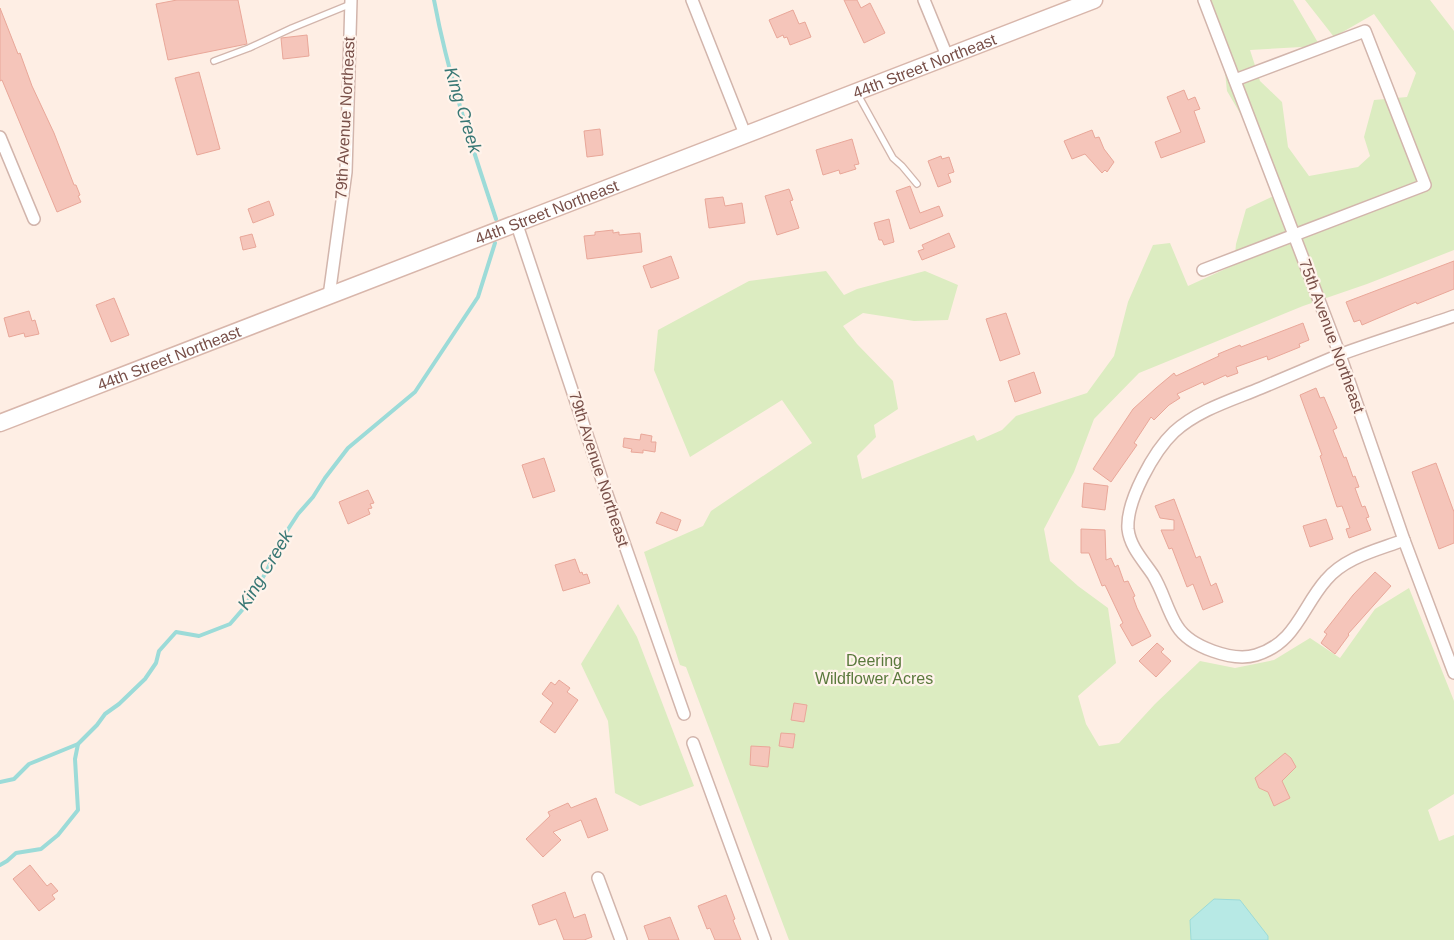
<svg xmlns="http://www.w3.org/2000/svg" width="1454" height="940" font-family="Arial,sans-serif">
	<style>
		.green { fill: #dcecc1 }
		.water { fill: #b7e9e5; stroke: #9cdbd8 }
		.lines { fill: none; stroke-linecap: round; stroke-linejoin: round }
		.stream { stroke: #9cdbd8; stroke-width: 4 }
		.building { fill: #f5c5ba; stroke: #e9a799 }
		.lane-casing { stroke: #d2b5ac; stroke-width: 8 }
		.street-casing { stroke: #d2b5ac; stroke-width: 14 }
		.secondary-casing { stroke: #d8b6ab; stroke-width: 19 }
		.lane { stroke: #fff; stroke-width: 5.5 }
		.street { stroke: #fff; stroke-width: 11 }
		.secondary { stroke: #fff; stroke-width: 16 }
		.labels { text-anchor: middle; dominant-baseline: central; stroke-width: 4.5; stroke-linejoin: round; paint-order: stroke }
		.street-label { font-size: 16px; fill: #784f48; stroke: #fff3eb }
		.park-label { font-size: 16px; fill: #5a793c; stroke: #fff3eb }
		.water-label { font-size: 18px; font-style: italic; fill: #387774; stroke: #fff3eb }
	</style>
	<rect width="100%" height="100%" fill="#feeee4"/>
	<!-- green -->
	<g class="green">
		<path d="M 1201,0 L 1293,0 L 1320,46 L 1250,50 L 1260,81 L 1282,102 L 1288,147 L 1309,176 L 1358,167 L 1370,156 L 1364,137 L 1374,100 L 1407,97 L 1416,73 L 1374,14 L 1334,37 L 1305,0 L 1430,0 L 1454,31 L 1454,250 L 1367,284 L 1303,306 L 1139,373 L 1094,419 L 1074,472 L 1044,529 L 1050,561 L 1078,586 L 1108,608 L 1116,663 L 1078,696 L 1086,724 L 1099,746 L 1119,743 L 1155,704 L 1200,661 L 1235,668 L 1274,660 L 1310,638 L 1340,658 L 1375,609 L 1409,588 L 1454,701 L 1454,794 L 1428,810 L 1439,841 L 1454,835 L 1454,940 L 789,940 L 686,667 L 680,665 L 644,552 L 703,526 L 711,511 L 812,443 L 782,400 L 690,457 L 654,370 L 658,330 L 749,281 L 826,271 L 844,295 L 857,289 L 925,271 L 958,285 L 948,320 L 914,321 L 863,313 L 843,326 L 857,344 L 893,381 L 898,409 L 874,425 L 876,437 L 857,456 L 862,479 L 974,435 L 977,441 L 1002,430 L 1016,416 L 1087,393 L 1114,356 L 1128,302 L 1153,245 L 1170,243 L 1188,286 L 1234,265 L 1236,244 L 1246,209 L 1278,194 L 1244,120 L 1227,91 L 1223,53 Z"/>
		<path d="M 618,604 L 637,637 L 694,786 L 640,806 L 615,793 L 608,721 L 581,664 Z"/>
	</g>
	<!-- water -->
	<path class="water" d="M 1214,899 L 1240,900 L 1268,936 L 1268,940 L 1191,940 L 1190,920 Z"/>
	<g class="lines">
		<!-- stream -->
		<g class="stream">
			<path d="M 434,0 C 448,75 472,147 496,219"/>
			<path d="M 0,782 L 14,779 L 29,764 L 78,744 L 97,725 L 105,714 L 119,704 L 145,679 L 156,663 L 159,651 L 176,632 L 199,636 L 230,624 L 243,609 L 265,574 L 283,537 L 298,514 L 313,497 L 325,478 L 348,448 L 415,392 L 478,297 L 495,243"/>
			<path d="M 0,865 L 7,861 L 16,853 L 41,849 L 58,835 L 78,810 L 75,759 L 78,744"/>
		</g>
	</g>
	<!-- building -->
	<g class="building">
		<path d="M 177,0 L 238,0 L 247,44 L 168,60 L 156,4 Z"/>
		<path d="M 844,0 L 857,0 L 861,8 L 870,3 L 885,33 L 864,43 Z"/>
		<path d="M 0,8 L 18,54 L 20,53 L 32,86 L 54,133 L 74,185 L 76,185 L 80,195 L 78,196 L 81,202 L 57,212 L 2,80 L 0,81 Z"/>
		<path d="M 793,10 L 799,24 L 805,22 L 811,37 L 790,45 L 787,37 L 784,38 L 783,35 L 777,38 L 769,20 Z"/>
		<path d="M 307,35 L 309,56 L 283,59 L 281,38 Z"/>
		<path d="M 199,72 L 220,149 L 197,155 L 175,78 Z"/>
		<path d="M 1184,90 L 1188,100 L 1195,97 L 1200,109 L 1194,111 L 1205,142 L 1161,158 L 1155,142 L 1181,132 L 1167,97 Z"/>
		<path d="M 600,129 L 603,155 L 587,157 L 584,131 Z"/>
		<path d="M 1092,130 L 1095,138 L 1099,137 L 1104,149 L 1114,162 L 1107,172 L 1105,170 L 1102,173 L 1085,154 L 1072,159 L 1064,141 Z"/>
		<path d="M 852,139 L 859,164 L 854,165 L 856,169 L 840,174 L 839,170 L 823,175 L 816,150 Z"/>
		<path d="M 941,156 L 942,159 L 949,157 L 954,172 L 948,174 L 951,182 L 938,187 L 928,161 Z"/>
		<path d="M 910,186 L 920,213 L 939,206 L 943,216 L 910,229 L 896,191 Z"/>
		<path d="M 789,189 L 793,200 L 790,201 L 799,228 L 777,235 L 765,196 Z"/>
		<path d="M 723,197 L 725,206 L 742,203 L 745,223 L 709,228 L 705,199 Z"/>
		<path d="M 269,201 L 274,215 L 253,223 L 248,209 Z"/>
		<path d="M 889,219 L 894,242 L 884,245 L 882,240 L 879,240 L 874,223 Z"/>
		<path d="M 613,230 L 613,233 L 619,232 L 619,235 L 640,233 L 642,252 L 587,259 L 584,236 L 595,235 L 595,232 Z"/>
		<path d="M 949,233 L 955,247 L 922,260 L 918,251 L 924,249 L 922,245 Z"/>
		<path d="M 252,234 L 256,247 L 243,250 L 240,237 Z"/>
		<path d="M 671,256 L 679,278 L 651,288 L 643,266 Z"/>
		<path d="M 1454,261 L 1454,289 L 1417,304 L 1416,302 L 1362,325 L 1360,320 L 1354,322 L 1346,302 Z"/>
		<path d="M 114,298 L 129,335 L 111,342 L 96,305 Z"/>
		<path d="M 29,311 L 32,321 L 35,320 L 39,334 L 25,337 L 24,333 L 9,337 L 4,318 Z"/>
		<path d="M 1006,313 L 1020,354 L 1000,361 L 986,319 Z"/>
		<path d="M 1303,323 L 1309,340 L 1299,344 L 1300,347 L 1268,360 L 1267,356 L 1236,367 L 1238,373 L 1227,377 L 1226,375 L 1204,385 L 1203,382 L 1177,394 L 1180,398 L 1169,405 L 1154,420 L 1151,417 L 1134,443 L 1137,445 L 1111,482 L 1093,469 L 1133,409 L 1156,388 L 1174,373 L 1176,376 L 1219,356 L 1218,354 L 1240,345 L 1241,347 Z"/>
		<path d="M 1034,372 L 1041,393 L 1015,402 L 1008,381 Z"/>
		<path d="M 1316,388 L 1320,398 L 1324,397 L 1332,416 L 1337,428 L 1333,430 L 1344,458 L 1346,457 L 1353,477 L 1355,476 L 1359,487 L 1355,488 L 1362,507 L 1365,506 L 1369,517 L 1366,518 L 1371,530 L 1349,538 L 1346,529 L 1350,528 L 1342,506 L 1337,507 L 1320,456 L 1322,455 L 1300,395 Z"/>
		<path d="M 641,434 L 652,436 L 651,442 L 656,442 L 655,452 L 643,450 L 643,453 L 631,452 L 632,449 L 623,447 L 624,438 L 640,440 Z"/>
		<path d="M 544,458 L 555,491 L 533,498 L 522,465 Z"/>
		<path d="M 1436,463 L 1454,512 L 1454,543 L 1439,549 L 1412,472 Z"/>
		<path d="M 1084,483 L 1108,486 L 1105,510 L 1082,507 Z"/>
		<path d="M 368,490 L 374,503 L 370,504 L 372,508 L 368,509 L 370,514 L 348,524 L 339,502 Z"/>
		<path d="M 1174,499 L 1196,558 L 1200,556 L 1211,586 L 1216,583 L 1223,602 L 1203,610 L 1193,584 L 1187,587 L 1172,548 L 1169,549 L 1161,530 L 1174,530 L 1174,520 L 1160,518 L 1155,506 Z"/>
		<path d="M 661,512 L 681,520 L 677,531 L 656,523 Z"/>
		<path d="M 1326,519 L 1333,539 L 1310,547 L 1303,526 Z"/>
		<path d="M 1081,529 L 1105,530 L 1106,560 L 1111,558 L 1115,567 L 1118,565 L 1124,582 L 1128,581 L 1135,596 L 1133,597 L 1137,608 L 1151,636 L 1132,646 L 1120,625 L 1123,623 L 1105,585 L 1102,586 L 1089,553 L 1081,553 Z"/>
		<path d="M 575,559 L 580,573 L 582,572 L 583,575 L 587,574 L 590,583 L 563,591 L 555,565 Z"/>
		<path d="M 1375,572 L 1391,586 L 1348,634 L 1349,635 L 1335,654 L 1321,643 L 1327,634 L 1324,632 L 1353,595 Z"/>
		<path d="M 1157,643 L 1164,649 L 1161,652 L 1171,661 L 1156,677 L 1139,661 Z"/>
		<path d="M 559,680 L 570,688 L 567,692 L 578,700 L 555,733 L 540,722 L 553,703 L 542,694 L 551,682 L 555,685 Z"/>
		<path d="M 794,703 L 807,705 L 804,722 L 791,720 Z"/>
		<path d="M 781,733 L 795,734 L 793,748 L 779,746 Z"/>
		<path d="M 751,746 L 770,747 L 768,767 L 750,765 Z"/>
		<path d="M 1285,753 L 1291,758 L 1296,767 L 1282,781 L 1290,798 L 1274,806 L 1268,792 L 1259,788 L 1255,778 Z"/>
		<path d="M 596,798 L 608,830 L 588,838 L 581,820 L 553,832 L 561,840 L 543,857 L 526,839 L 550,816 L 548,812 L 568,803 L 571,808 Z"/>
		<path d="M 30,865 L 47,886 L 51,883 L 58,891 L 52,895 L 55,899 L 39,911 L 13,879 Z"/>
		<path d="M 565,892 L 574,918 L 585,914 L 592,937 L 584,940 L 564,940 L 556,919 L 539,925 L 532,905 Z"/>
		<path d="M 726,895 L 735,919 L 733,920 L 741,940 L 715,940 L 710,928 L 707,929 L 698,906 Z"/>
		<path d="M 670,917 L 679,940 L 649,940 L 644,926 Z"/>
	</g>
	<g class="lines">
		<defs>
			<g id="lane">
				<path d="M 214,61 L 249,48 L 292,28 L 351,4"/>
				<path d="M 857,93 L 893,158 L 902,166 L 917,184"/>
			</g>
			<g id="street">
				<path d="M 692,0 L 745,134"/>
				<path d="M 924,0 L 947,56"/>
				<path d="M 1204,0 L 1340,355 L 1404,540 L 1454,673"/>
				<path d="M 0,137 L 34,219"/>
				<path d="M 516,222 L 603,483 L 684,714"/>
				<path d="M 1203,270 L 1425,185 L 1365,31 L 1235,80"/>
				<path d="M 329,296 L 346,172 L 351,0"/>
				<path d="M 1404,540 C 1378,550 1345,557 1326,580 C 1302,607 1296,643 1256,655 C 1233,662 1190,647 1177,626 C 1167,610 1163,591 1153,575 C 1143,560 1130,547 1128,529 C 1126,501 1154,451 1174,432 C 1198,410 1232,400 1261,388 C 1287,377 1313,366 1339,355 C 1377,341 1416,329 1454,316"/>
				<path d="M 693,743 L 765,940"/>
				<path d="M 598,878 L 621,940"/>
			</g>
			<g id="secondary">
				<path id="s1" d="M 0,423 L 1094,0"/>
			</g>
		</defs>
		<!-- lane casing -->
		<use href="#lane" class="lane-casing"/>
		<!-- street casing -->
		<use href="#street" class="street-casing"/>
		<!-- secondary casing -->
		<use href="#secondary" class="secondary-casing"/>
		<!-- lane -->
		<use href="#lane" class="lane"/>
		<!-- street -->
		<use href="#street" class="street"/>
		<!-- secondary -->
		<use href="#secondary" class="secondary"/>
	</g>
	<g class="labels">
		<!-- street labels -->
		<g class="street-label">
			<text stroke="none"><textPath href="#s1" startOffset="991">44th Street Northeast</textPath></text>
			<text transform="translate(345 118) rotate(-87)">79th Avenue Northeast</text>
			<text stroke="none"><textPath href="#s1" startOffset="586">44th Street Northeast</textPath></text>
			<text transform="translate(1332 336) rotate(70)">75th Avenue Northeast</text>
			<text stroke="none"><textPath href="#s1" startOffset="181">44th Street Northeast</textPath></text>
			<text transform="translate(599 469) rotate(72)">79th Avenue Northeast</text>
		</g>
		<!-- park labels -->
		<g class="park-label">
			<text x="874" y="660">Deering<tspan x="874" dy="18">Wildflower Acres</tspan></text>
		</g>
		<!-- water labels -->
		<g class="water-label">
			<text transform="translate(463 110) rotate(73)">King Creek</text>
			<text transform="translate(265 570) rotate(-59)">King Creek</text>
		</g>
	</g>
</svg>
